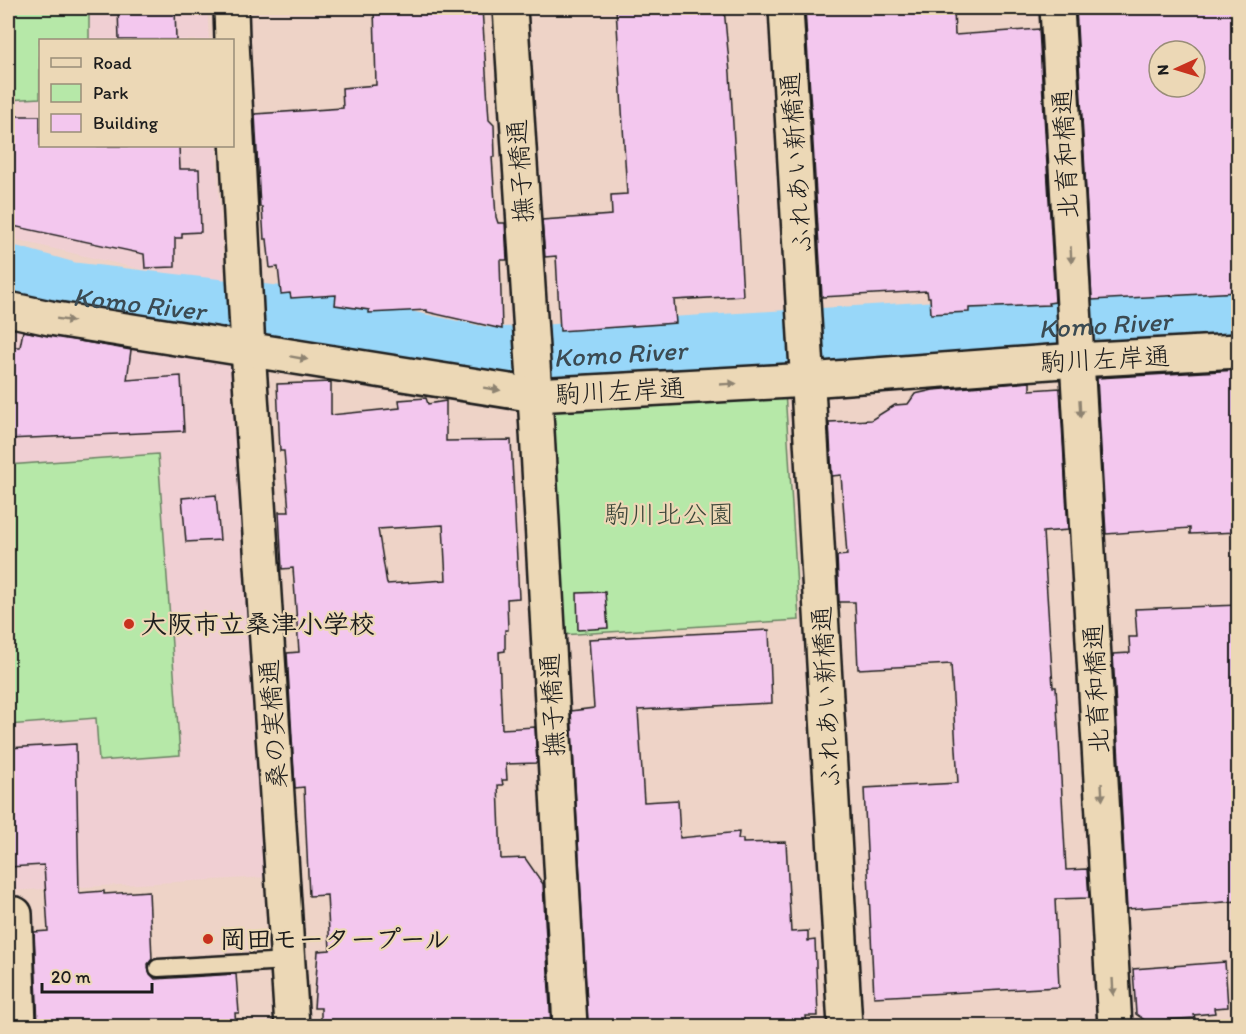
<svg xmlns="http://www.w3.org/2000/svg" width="1246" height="1034" font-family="Itim,'Klee One',sans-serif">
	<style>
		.built { fill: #f0cfd3 }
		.green { fill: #b6e8a8; stroke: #698262; stroke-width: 1.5 }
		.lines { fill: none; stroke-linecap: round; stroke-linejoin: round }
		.river { stroke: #98d7f9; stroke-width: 66 }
		.building { fill: #f3c7ee; stroke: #1c1c1c; stroke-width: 1.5; fill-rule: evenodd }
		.service-casing { stroke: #1c1c1c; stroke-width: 21 }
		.minor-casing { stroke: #1c1c1c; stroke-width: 38 }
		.service { stroke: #ecd8b6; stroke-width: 16 }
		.minor { stroke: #ecd8b6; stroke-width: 33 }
		.oneway { fill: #8e8371 }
		.poi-dot { fill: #c8321e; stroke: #ecd8b6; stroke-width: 2 }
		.labels { text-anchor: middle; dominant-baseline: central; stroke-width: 4.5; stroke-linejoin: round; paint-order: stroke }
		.street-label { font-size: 26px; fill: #1c1c1c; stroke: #ecd8b6 }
		.park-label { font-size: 26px; fill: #3b4538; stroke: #ecd8b6 }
		.poi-label { font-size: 26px; font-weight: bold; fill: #1c1c1c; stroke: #ecd8b6; text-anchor: start }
		.water-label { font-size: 27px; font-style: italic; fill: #3b4b53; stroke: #ecd8b6 }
	</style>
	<rect width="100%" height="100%" fill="#eed3c7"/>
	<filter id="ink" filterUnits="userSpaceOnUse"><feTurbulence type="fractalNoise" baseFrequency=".0167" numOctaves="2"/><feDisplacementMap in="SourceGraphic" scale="12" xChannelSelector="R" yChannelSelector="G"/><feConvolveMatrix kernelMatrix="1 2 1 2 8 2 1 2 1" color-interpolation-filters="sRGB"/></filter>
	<g filter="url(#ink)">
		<!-- built -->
		<g class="built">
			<path d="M 8,8 L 207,8 L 209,40 L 40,40 L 40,146 L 216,146 L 224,281 L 140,269 L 8,238 Z"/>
			<path d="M 8,318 L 219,354 L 236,370 L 267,877 L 8,891 Z"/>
		</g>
		<!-- green -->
		<g class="green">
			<path d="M 8,8 L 89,8 L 89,40 L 40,40 L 40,98 L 8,100 Z"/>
			<path d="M 785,391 L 799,620 L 561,635 L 548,408 Z"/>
			<path d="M 158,454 L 180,755 L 99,761 L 96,718 L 8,725 L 8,465 Z"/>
		</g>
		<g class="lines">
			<!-- river -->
			<path class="river" id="s1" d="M 8,278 L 69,295 L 297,321 L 488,361 L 1238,316"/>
		</g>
		<!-- building -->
		<g class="building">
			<path d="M 118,8 L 175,8 L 176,40 L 119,40 Z"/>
			<path d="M 374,8 L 482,8 L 489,120 L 494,125 L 495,157 L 492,157 L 496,217 L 498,223 L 505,223 L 507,260 L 500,260 L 502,329 L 427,312 L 427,310 L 369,313 L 369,310 L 335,305 L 336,295 L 291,298 L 290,293 L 281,294 L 278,267 L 270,268 L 267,239 L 264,239 L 262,207 L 260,207 L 255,114 L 343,108 L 342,88 L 376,85 Z"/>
			<path d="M 616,8 L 724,8 L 730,73 L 743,296 L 674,300 L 676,323 L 560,331 L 556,256 L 545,257 L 542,220 L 612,215 L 611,195 L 627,194 Z"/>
			<path d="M 805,8 L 954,8 L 955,35 L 1039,29 L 1055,302 L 1048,303 L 1049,305 L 969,308 L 969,312 L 931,314 L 930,297 L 928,297 L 927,291 L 822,297 Z"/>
			<path d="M 1076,8 L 1239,8 L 1239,292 L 1092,300 ZM 1159,51 L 1195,51 L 1195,87 L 1159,87 Z"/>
			<path d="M 8,116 L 40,116 L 40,146 L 179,146 L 180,169 L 199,169 L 201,232 L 182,233 L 182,238 L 175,238 L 175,267 L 145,268 L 144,254 L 8,225 Z"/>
			<path d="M 23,331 L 131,350 L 127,380 L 181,376 L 184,431 L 8,439 L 8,347 L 20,347 Z"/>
			<path d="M 1239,370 L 1239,532 L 1190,534 L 1190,528 L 1106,534 L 1097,378 Z"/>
			<path d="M 331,382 L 331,415 L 400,408 L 399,400 L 426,398 L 428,404 L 446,401 L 446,441 L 511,440 L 519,598 L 507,599 L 508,630 L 505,630 L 505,651 L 499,652 L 502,729 L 535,727 L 537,763 L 506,764 L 507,780 L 502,780 L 503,785 L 498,785 L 501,859 L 525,858 L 543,884 L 551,1026 L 321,1026 L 321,1008 L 314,1008 L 318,951 L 330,950 L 327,895 L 309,896 L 304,787 L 295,788 L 287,653 L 299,652 L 293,568 L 282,569 L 279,512 L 289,512 L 284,451 L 280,451 L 277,384 ZM 443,525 L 446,580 L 387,584 L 378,529 Z"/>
			<path d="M 1030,382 L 1030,390 L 1060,388 L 1068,530 L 1043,532 L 1053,687 L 1056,687 L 1066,870 L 1087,869 L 1089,898 L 1055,899 L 1059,987 L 874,997 L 864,788 L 958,783 L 951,664 L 858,669 L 855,602 L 839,602 L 837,556 L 847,555 L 841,475 L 832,476 L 829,422 L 871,420 L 895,405 L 908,404 L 915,394 L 933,390 Z"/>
			<path d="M 216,495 L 220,540 L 186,542 L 182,498 Z"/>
			<path d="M 605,592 L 608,628 L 578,630 L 577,593 Z"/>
			<path d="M 1239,605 L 1239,821 L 1235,821 L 1239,901 L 1127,909 L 1113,654 L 1130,653 L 1129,637 L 1137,637 L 1135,609 Z"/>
			<path d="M 769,630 L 772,703 L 638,710 L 644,802 L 678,800 L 680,838 L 739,832 L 738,839 L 743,839 L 743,843 L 786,842 L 791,932 L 808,931 L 808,941 L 815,940 L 818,1016 L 806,1016 L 807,1026 L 588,1026 L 571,711 L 594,708 L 589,639 Z"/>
			<path d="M 76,744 L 79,893 L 104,891 L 104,894 L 149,891 L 152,959 L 148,964 L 149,973 L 155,979 L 236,974 L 239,1013 L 235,1013 L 236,1026 L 38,1026 L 34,932 L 48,931 L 44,865 L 8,867 L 8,748 Z"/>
			<path d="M 1225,962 L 1228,1007 L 1214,1008 L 1215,1013 L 1194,1015 L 1195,1018 L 1146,1021 L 1136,1014 L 1133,969 Z"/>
		</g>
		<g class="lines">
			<defs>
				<path id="service" d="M 158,968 L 288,961"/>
				<g id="minor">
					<path d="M 231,8 L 232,40"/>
					<path d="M 510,8 L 535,395 L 570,1026"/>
					<path d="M 786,8 L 845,1026"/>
					<path d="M 1057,8 L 1115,1026"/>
					<path d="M 232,42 L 248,349 L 292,1026"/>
					<path d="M 8,309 L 50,318 L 535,395 L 808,380 L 1077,360 L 1238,351"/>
					<path d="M 15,914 L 19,1026"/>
				</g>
			</defs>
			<!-- service casing -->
			<use href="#service" class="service-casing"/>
			<!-- minor casing -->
			<use href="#minor" class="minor-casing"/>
			<!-- service -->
			<use href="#service" class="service"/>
			<!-- minor -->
			<use href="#minor" class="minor"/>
		</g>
		<!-- one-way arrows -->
		<defs><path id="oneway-solid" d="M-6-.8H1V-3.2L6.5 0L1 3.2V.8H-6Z" transform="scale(1.5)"/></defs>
		<g class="oneway">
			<use href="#oneway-solid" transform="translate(1071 255) rotate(87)"/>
			<use href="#oneway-solid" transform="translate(65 320) rotate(9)"/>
			<use href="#oneway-solid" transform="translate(299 358) rotate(10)"/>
			<use href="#oneway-solid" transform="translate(728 384) rotate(-3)"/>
			<use href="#oneway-solid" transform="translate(492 389) rotate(9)"/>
			<use href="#oneway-solid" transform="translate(1080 409) rotate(87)"/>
			<use href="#oneway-solid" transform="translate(1102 792) rotate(87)"/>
			<use href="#oneway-solid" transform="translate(1113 987) rotate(87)"/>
		</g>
	</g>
	<!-- markers -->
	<g class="poi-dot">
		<circle cx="129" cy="624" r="6"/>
		<circle cx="208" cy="939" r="6"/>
	</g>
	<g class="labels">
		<!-- street labels -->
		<g class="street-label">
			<text transform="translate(1065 154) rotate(-93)">北育和橋通</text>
			<text transform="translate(796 163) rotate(-94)">ふれあい新橋通</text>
			<text transform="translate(520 171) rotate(-94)">撫子橋通</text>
			<text transform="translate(1105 359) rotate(-3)">駒川左岸通</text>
			<text transform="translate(620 391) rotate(-3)">駒川左岸通</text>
			<text transform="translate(1096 689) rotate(-93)">北育和橋通</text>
			<text transform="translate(826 697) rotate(-93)">ふれあい新橋通</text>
			<text transform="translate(552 705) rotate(-93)">撫子橋通</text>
			<text transform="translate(273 724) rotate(-94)">桑の実橋通</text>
		</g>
		<!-- park labels -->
		<g class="park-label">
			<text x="669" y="514">駒川北公園</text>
		</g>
		<!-- poi labels -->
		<g class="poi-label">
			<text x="141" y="624">大阪市立桑津小学校</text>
			<text x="220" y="939">岡田モータープール</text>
		</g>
		<!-- water labels -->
		<g class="water-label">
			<text stroke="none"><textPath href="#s1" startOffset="134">Komo River</textPath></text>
			<text stroke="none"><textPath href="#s1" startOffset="1106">Komo River</textPath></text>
			<text stroke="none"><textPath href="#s1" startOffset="620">Komo River</textPath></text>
		</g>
	</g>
	<!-- margin -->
	<rect width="1246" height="1034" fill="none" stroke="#ecd8b6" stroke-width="30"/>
	<rect x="15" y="15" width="1216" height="1004" fill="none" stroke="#1c1c1c" stroke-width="2" filter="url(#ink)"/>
	<!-- legend -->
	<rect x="39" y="39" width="195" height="108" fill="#ecd8b6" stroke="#998d78" stroke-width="1.5"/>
	<rect x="51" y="58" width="30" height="9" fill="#ecd8b6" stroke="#998d78" stroke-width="1.5"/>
	<text x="93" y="69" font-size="18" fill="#1c1c1c">Road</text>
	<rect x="51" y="84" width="30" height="18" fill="#b6e8a8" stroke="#998d78" stroke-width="1.5"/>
	<text x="93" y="99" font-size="18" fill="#1c1c1c">Park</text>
	<rect x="51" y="114" width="30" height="18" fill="#f3c7ee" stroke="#998d78" stroke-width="1.5"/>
	<text x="93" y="129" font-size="18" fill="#1c1c1c">Building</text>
	<!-- north arrow -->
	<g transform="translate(1177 69) rotate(266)"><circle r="28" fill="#ecd8b6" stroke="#998d78" stroke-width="1.5"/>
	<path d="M0-4.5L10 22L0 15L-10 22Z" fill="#c8321e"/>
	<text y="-9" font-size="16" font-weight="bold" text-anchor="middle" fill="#1c1c1c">N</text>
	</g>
	<!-- scale -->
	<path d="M42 983v9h110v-9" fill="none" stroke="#1c1c1c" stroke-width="3"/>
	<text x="51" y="983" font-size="18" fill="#1c1c1c" stroke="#ecd8b6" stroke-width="4.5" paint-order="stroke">20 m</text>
</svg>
